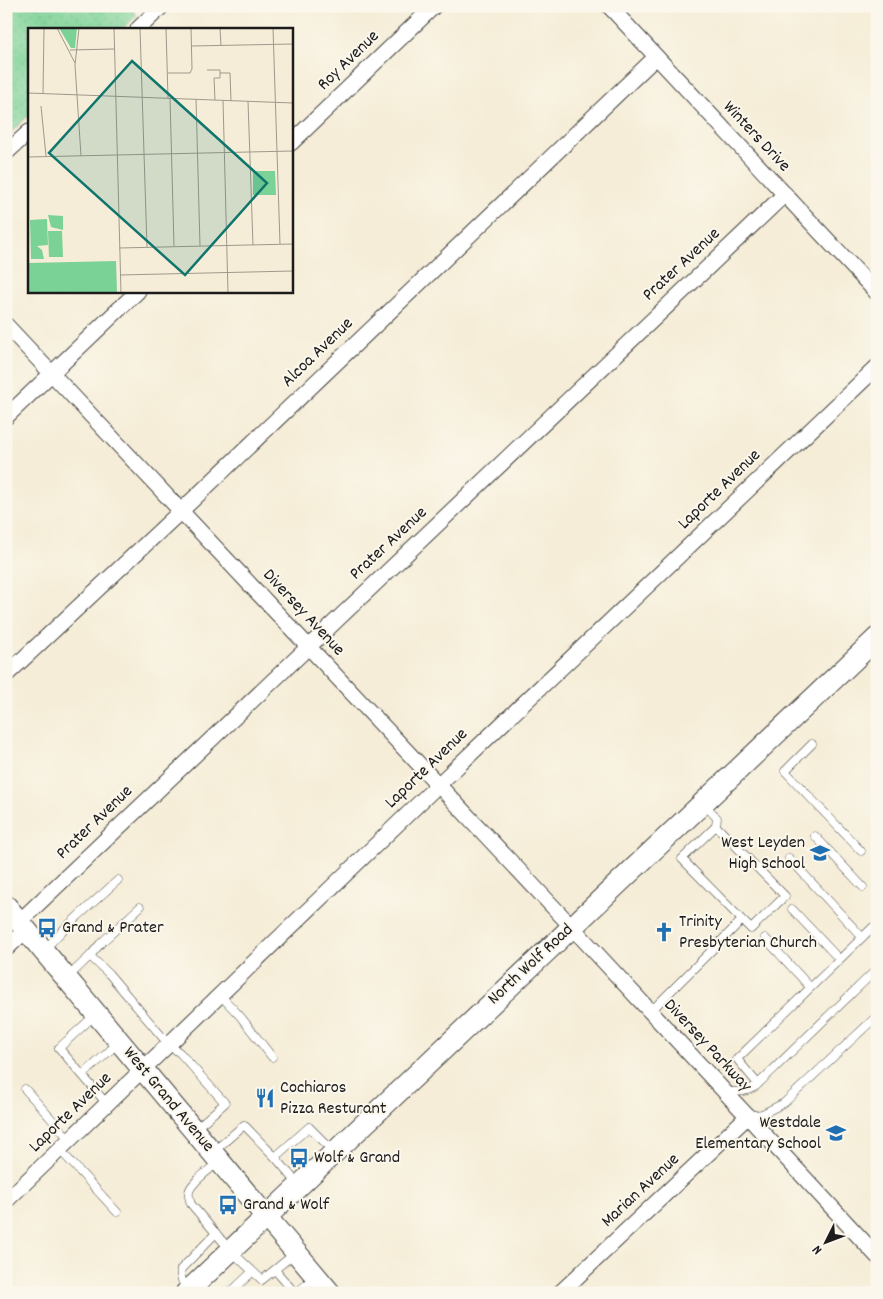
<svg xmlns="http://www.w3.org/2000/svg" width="883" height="1299" font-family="Dekko,sans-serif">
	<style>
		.green { fill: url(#green-dots); stroke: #4c7759 }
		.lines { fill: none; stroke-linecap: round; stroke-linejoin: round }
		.service-casing { stroke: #3d3b38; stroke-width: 9 }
		.minor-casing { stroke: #3d3b38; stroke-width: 17 }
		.secondary-casing { stroke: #3d3b38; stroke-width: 23 }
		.service { stroke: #fff; stroke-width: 8 }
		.minor { stroke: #fff; stroke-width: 15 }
		.secondary { stroke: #fff; stroke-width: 21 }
		.labels { text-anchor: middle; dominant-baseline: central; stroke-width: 4; stroke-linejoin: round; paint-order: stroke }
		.street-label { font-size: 18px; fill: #1c1c1c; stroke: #fbf7ec }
		.poi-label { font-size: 18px; fill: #1c1c1c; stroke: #fbf7ec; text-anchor: start }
		.inset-road { fill: none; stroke: #9e998c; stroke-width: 1 }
		.view { fill: #0f766e; fill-opacity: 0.15; stroke: #0f766e; stroke-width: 2.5 }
		.inset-edge { fill: none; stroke: #1c1c1c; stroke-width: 2.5 }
	</style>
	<defs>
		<pattern id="green-dots" width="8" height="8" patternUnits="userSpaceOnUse" patternTransform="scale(1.25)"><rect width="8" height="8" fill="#7bd296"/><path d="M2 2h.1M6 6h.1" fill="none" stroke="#6ab481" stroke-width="1.8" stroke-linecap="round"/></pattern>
	</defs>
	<rect width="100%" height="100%" fill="#fbf7ec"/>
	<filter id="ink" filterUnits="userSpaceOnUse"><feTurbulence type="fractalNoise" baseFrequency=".02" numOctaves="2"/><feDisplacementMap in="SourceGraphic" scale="10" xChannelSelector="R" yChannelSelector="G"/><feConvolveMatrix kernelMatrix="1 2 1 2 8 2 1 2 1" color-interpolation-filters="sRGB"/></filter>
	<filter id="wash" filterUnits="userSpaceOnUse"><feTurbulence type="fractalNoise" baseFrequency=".0096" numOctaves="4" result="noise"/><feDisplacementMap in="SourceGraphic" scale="20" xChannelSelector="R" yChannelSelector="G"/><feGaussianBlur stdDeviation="1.12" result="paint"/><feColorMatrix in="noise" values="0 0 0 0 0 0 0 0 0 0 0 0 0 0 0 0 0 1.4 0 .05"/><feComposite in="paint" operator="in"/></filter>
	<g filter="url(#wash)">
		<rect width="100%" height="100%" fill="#f5edd7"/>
		<!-- green -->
		<path class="green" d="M 6,6 L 128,6 L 137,15 L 122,29 L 29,29 L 29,115 L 9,134 L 6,131 Z"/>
	</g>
	<g filter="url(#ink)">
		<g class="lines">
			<defs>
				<g id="service">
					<path d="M 812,744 L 785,771 L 861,851"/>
					<path d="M 704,804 L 717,818 L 716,826"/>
					<path d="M 815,836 L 863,887"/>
					<path d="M 789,858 L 862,937"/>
					<path d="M 792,909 L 839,959"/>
					<path d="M 765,938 L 810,987"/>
					<path d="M 45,949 L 65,928 L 118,880"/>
					<path d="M 90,956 L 109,974 L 169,1045 L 180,1053 L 225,1103 L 194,1130"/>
					<path d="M 68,977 L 90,956 L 100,944 L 140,907"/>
					<path d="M 220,995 L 240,1016 L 272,1057"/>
					<path d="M 650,1012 L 742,920 L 682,859 L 716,826 L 785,896 L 751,929 L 742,920"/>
					<path d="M 95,1015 L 59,1048 L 107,1104"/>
					<path d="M 83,1075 L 118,1043"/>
					<path d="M 758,1084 L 737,1059 L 873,927"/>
					<path d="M 25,1089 L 70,1140"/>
					<path d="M 727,1092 C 738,1092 747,1092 756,1086 L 877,969"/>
					<path d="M 748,1116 L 762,1114 L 784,1103 L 877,1016"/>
					<path d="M 60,1150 L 117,1212"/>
					<path d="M 213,1152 L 244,1125 L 275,1157 L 299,1185"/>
					<path d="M 275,1157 L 309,1127 L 334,1152"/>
					<path d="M 218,1162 C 211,1169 191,1182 189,1192 C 188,1196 190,1201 191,1204 L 230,1250 L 262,1280 L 294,1254"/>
					<path d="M 275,1270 L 295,1293"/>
					<path d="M 188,1290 C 183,1283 179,1277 181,1269 L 216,1233"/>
					<path d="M 230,1293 L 252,1272"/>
					<path d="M 296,1293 L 315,1278"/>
				</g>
				<g id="minor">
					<path d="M 609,6 L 877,293"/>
					<path d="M 138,29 L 162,6"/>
					<path d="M 291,143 L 434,6"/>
					<path d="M 6,153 L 29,132"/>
					<path d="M 6,325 L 572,927 L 877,1256"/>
					<path d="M 6,417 L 138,291"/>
					<path d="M 6,675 L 181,511 L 656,57"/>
					<path d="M 19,922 L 785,194"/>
					<path d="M 6,949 L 26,930"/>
					<path d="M 6,1201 L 438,785 L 877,367"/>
					<path d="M 560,1293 L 748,1116"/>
				</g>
				<g id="secondary">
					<path d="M 6,906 L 330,1293"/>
					<path d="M 186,1293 L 877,638"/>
				</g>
			</defs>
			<!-- service casing -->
			<use href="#service" class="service-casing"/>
			<!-- minor casing -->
			<use href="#minor" class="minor-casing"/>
			<!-- secondary casing -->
			<use href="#secondary" class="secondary-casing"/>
			<!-- service -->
			<use href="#service" class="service"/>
			<!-- minor -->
			<use href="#minor" class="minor"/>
			<!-- secondary -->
			<use href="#secondary" class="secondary"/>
		</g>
	</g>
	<!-- icons -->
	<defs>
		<symbol id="school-bare" viewBox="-9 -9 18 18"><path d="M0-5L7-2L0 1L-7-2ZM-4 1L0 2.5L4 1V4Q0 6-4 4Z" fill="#1f6fb2" stroke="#fbf7ec" stroke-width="2.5" paint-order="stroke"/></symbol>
		<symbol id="bus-bare" viewBox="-9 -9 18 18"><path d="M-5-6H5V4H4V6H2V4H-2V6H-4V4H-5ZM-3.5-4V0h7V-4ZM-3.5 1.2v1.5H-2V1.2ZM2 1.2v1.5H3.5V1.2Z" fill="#1f6fb2" stroke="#fbf7ec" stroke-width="2.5" paint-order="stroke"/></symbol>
		<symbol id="church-bare" viewBox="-9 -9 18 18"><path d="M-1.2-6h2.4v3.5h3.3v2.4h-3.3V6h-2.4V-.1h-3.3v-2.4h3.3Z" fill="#1f6fb2" stroke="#fbf7ec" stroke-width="2.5" paint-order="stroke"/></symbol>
		<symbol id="restaurant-bare" viewBox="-9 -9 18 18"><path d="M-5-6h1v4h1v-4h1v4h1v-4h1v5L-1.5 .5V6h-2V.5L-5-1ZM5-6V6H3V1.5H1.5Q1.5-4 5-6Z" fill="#1f6fb2" stroke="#fbf7ec" stroke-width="2.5" paint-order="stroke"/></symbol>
	</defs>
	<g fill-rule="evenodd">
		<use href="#school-bare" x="806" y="839" width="28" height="28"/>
		<use href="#bus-bare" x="33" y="914" width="28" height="28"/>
		<use href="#church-bare" x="650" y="918" width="28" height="28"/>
		<use href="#restaurant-bare" x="251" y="1084" width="28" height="28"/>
		<use href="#school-bare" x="822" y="1119" width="28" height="28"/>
		<use href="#bus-bare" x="285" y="1144" width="28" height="28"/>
		<use href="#bus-bare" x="214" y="1191" width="28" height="28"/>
	</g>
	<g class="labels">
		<!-- street labels -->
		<g class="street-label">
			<text transform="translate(349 61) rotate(-44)">Roy Avenue</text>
			<text transform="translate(756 137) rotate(47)">Winters Drive</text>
			<text transform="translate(682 265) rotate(-43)">Prater Avenue</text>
			<text transform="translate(318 353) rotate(-44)">Alcoa Avenue</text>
			<text transform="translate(720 490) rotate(-44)">Laporte Avenue</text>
			<text transform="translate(389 544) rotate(-43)">Prater Avenue</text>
			<text transform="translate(303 613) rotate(47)">Diversey Avenue</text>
			<text transform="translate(427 769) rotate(-44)">Laporte Avenue</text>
			<text transform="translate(95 823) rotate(-44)">Prater Avenue</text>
			<text transform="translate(531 965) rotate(-43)">North Wolf Road</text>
			<text transform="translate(707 1046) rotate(47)">Diversey Parkway</text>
			<text transform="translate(168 1100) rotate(50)">West Grand Avenue</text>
			<text transform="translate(71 1113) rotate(-44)">Laporte Avenue</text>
			<text transform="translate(641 1191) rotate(-43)">Marian Avenue</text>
		</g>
		<!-- poi labels -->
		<g class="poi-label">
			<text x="805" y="843" text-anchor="end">West Leyden<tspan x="805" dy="21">High School</tspan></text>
			<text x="679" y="922">Trinity<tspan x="679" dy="21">Presbyterian Church</tspan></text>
			<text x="62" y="928">Grand &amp; Prater</text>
			<text x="280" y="1088">Cochiaros<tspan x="280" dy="21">Pizza Resturant</tspan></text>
			<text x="821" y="1123" text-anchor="end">Westdale<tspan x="821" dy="21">Elementary School</tspan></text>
			<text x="314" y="1158">Wolf &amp; Grand</text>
			<text x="243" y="1205">Grand &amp; Wolf</text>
		</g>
	</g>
	<!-- overview -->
	<g transform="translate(28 28)">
		<rect width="265" height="265" fill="#f5edd7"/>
		<path d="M 31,0 L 49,0 L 47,20 L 43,20 ZM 225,143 L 247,143 L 248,167 L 225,167 Z" fill="#7bd296"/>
		<path d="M 88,233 L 89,265 L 0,265 L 0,235 Z" fill="#7bd296"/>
		<path d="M 20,187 L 35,188 L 35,202 L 23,199 ZM 19,191 L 20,217 L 9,218 L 14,222 L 16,231 L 3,231 L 2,192 ZM 20,203 L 34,203 L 35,229 L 21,229 Z" fill="#7bd296"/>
		<path class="inset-road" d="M 29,0 L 47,35M 51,0 L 47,37 L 53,128M 86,0 L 93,265M 112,0 L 119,219M 138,0 L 140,70M 192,0 L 193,18M 245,0 L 252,216M 164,18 L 265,16M 42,22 L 86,21M 179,42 L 192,42 L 192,50 L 186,50 L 187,72M 140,45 L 162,45 L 164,41 L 163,0M 192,45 L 202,45 L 203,73M 0,65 L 265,75M 15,66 L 16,0M 142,70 L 146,218M 168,71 L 172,218M 195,72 L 200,265M 220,73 L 225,217M 13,78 L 18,128M 0,129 L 265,123M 91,220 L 265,216M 92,247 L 265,243"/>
		<path class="view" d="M 104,33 L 239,155 L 157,247 L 21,125 Z"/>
		<rect width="265" height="265" class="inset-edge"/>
	</g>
	<!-- margin -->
	<rect width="883" height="1299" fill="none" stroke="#fbf7ec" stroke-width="25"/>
	<!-- north arrow -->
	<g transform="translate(826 1242) rotate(228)" stroke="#fbf7ec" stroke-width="4" paint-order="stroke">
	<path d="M0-4L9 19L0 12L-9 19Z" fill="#1c1c1c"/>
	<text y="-8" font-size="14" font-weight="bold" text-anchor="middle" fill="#1c1c1c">N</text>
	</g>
</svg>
